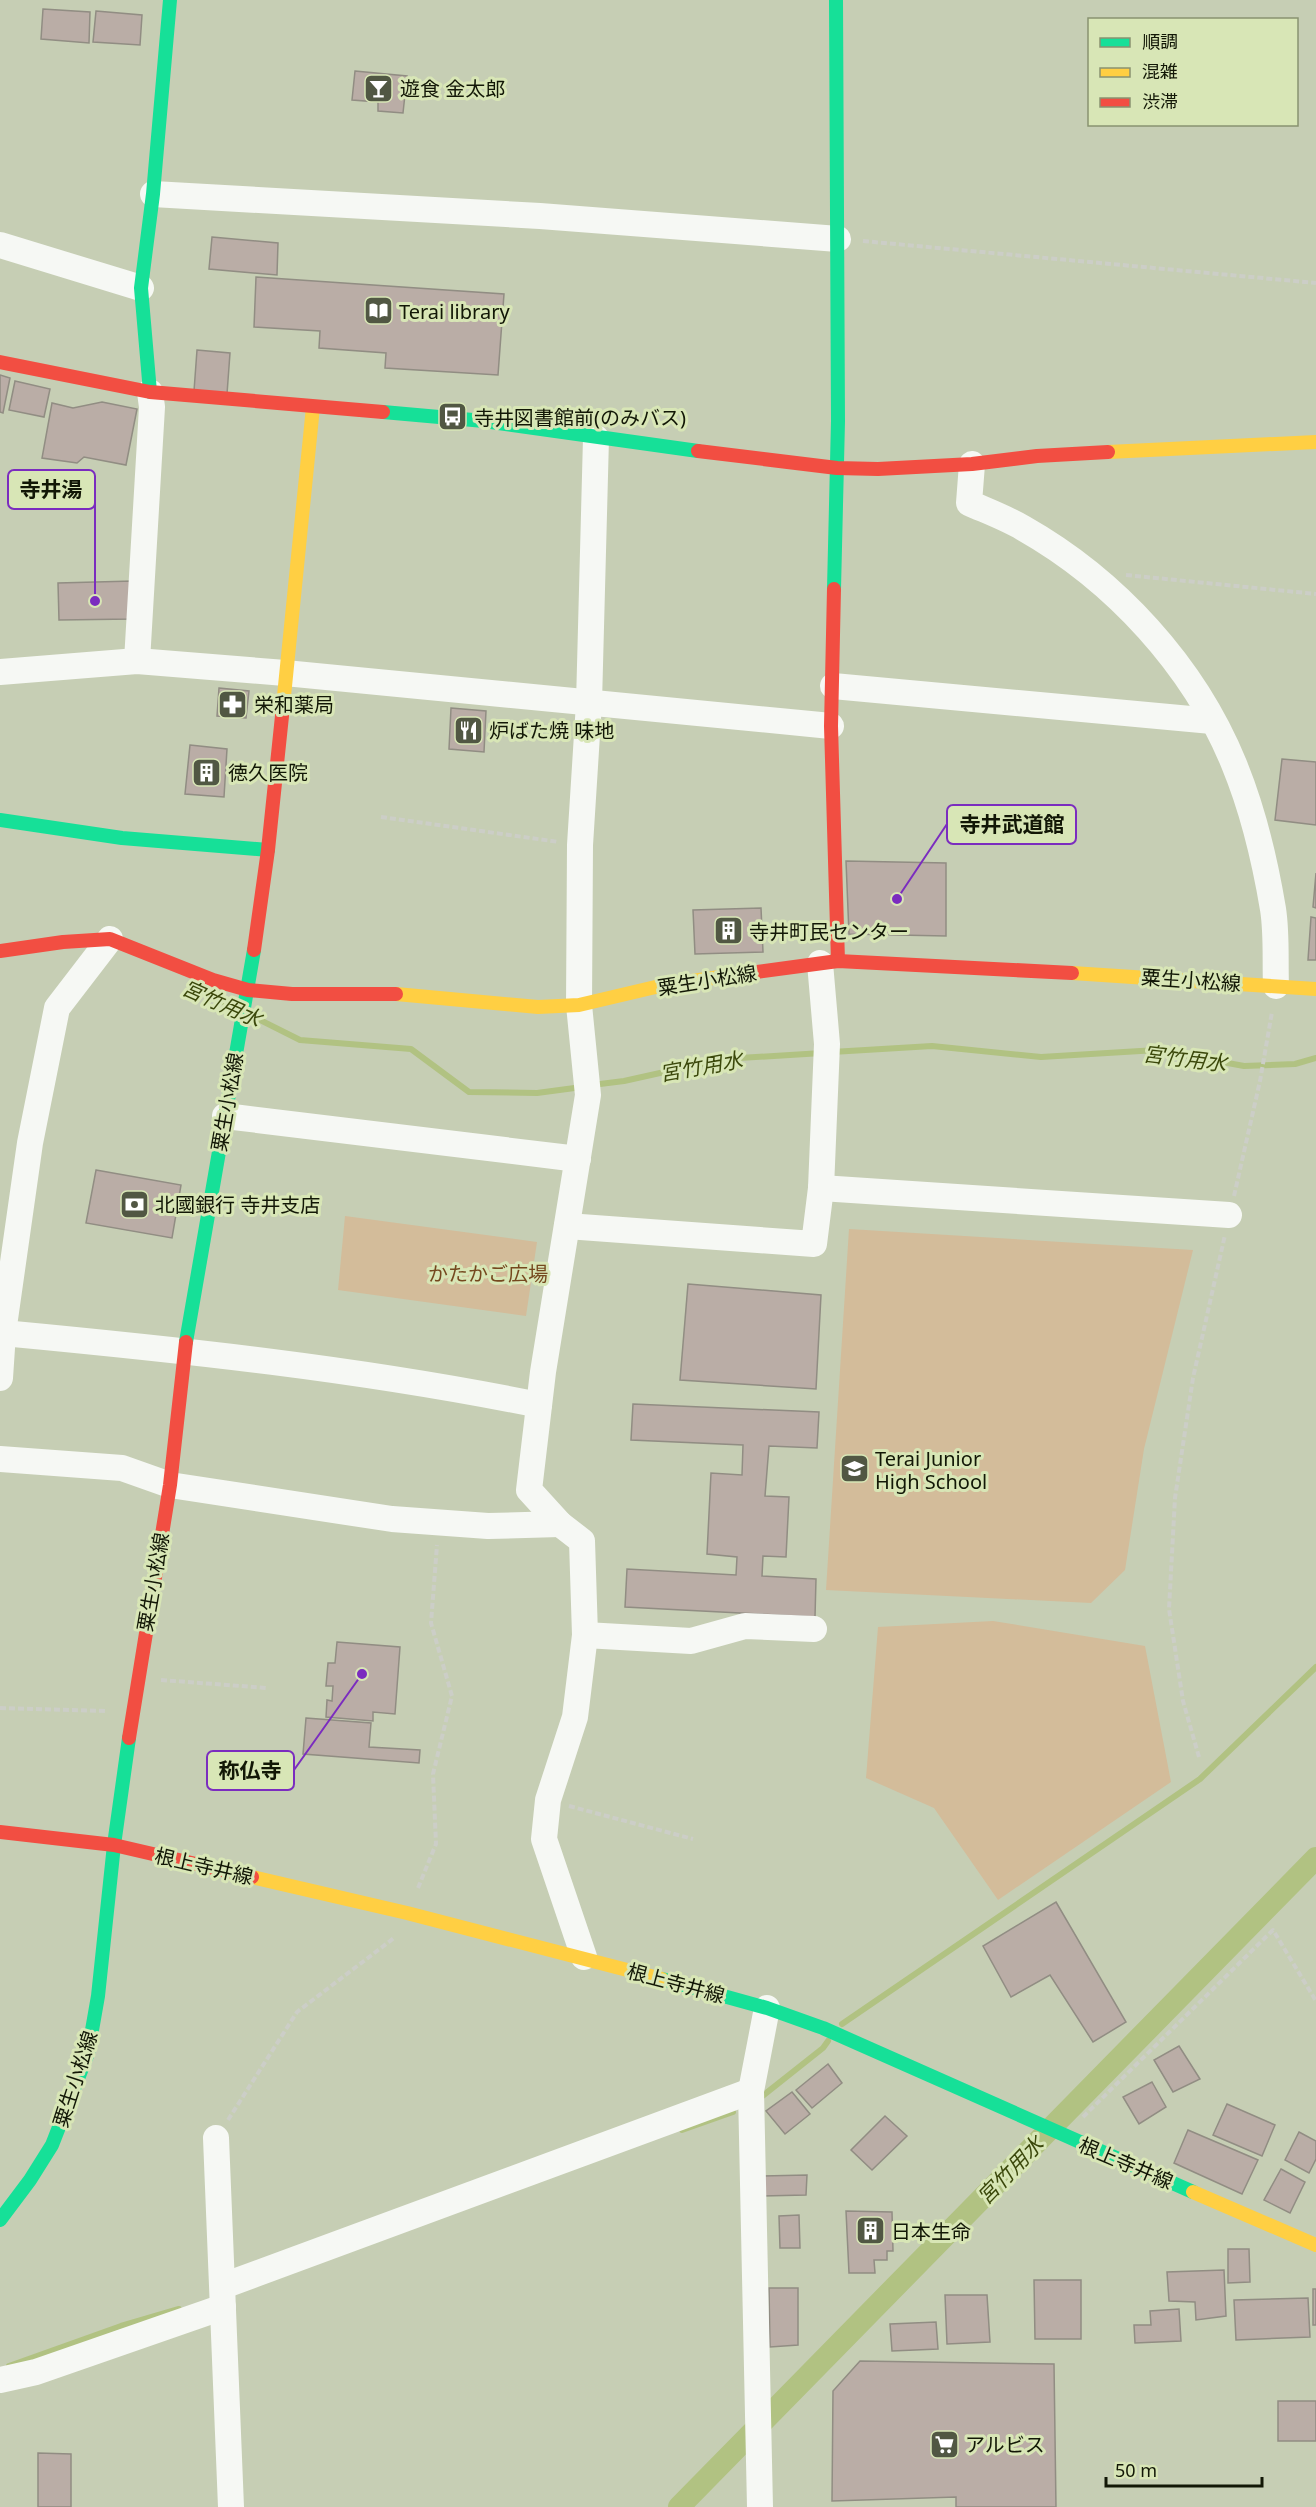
<svg xmlns="http://www.w3.org/2000/svg" width="1316" height="2507" font-family="'Noto Sans','Noto Sans JP',sans-serif">
	<style>
		.green { fill: #d3bc9a }
		.lines { fill: none; stroke-linecap: round; stroke-linejoin: round }
		.stream { stroke: #b1c282; stroke-width: 6 }
		.canal { stroke: #b1c282; stroke-width: 22 }
		.building { fill: #baada6; stroke: #918d83; stroke-width: 1.5 }
		.path { stroke: #cccec7; stroke-width: 4; stroke-dasharray: 6 3; stroke-linecap: butt }
		.street { stroke: #f6f8f4; stroke-width: 26 }
		.fast { stroke: #16e098; stroke-width: 14 }
		.slow { stroke: #ffcf43; stroke-width: 14 }
		.jam { stroke: #f24e42; stroke-width: 14 }
		.labels { text-anchor: middle; dominant-baseline: central; stroke-width: 6; stroke-linejoin: round; paint-order: stroke }
		.poi-label { font-size: 20px; fill: #121706; stroke: #d8e6b6; text-anchor: start }
		.street-label { font-size: 20px; fill: #121706; stroke: #d8e6b6 }
		.park-label { font-size: 20px; fill: #75481e; stroke: #d8e6b6 }
		.water-label { font-size: 21px; font-style: italic; fill: #3b480b; stroke: #d8e6b6 }
		.leader { fill: none; stroke: #7b2cbf; stroke-width: 2 }
		.callout-dot { fill: #7b2cbf; stroke: #d8e6b6; stroke-width: 2 }
		.callout { fill: #d8e6b6; stroke: #7b2cbf; stroke-width: 2 }
		.callout-label { font-size: 21px; text-anchor: middle; font-weight: bold; fill: #121706 }
	</style>
	<rect width="100%" height="100%" fill="#c6ceb4"/>
	<!-- green -->
	<g class="green">
		<path d="M 345,1216 L 537,1242 L 526,1316 L 338,1290 Z"/>
		<path d="M 849,1229 L 1193,1250 L 1144,1449 L 1125,1570 L 1091,1603 L 826,1590 Z"/>
		<path d="M 993,1621 L 1145,1646 L 1171,1782 L 998,1900 L 934,1808 L 866,1778 L 878,1627 Z"/>
	</g>
	<g class="lines">
		<!-- stream -->
		<g class="stream">
			<path d="M 209,995 L 235,1008"/>
			<path d="M 252,1016 L 300,1040 L 411,1049 L 469,1092 L 537,1093 L 582,1087"/>
			<path d="M 832,1052 L 932,1046 L 1041,1057 L 1157,1050 L 1244,1066 L 1295,1064 L 1316,1058"/>
			<path d="M 592,1085 L 624,1081 L 723,1059 L 822,1053"/>
			<path d="M 842,2024 L 1200,1779 L 1316,1667"/>
			<path d="M 760,2098 L 823,2048 L 828,2041"/>
			<path d="M 682,2130 L 733,2112"/>
			<path d="M 9,2366 L 121,2326 L 179,2309"/>
		</g>
		<!-- canal -->
		<path class="canal" d="M 679,2507 L 1316,1858"/>
	</g>
	<!-- building -->
	<g class="building">
		<path d="M 43,9 L 90,12 L 89,43 L 41,39 Z"/>
		<path d="M 96,11 L 142,15 L 140,45 L 93,42 Z"/>
		<path d="M 355,71 L 407,76 L 403,113 L 378,111 L 378,102 L 352,100 Z"/>
		<path d="M 212,237 L 278,243 L 277,275 L 209,269 Z"/>
		<path d="M 256,277 L 504,294 L 498,375 L 385,368 L 386,353 L 319,348 L 320,331 L 254,327 Z"/>
		<path d="M 197,350 L 230,353 L 227,394 L 194,391 Z"/>
		<path d="M 0,375 L 10,378 L 3,413 L 0,412 Z"/>
		<path d="M 15,381 L 50,389 L 44,417 L 9,410 Z"/>
		<path d="M 102,402 L 137,409 L 126,465 L 84,457 L 77,463 L 42,458 L 52,403 L 73,408 Z"/>
		<path d="M 133,581 L 132,619 L 59,620 L 58,583 Z"/>
		<path d="M 219,688 L 249,691 L 246,718 L 217,716 Z"/>
		<path d="M 451,708 L 486,711 L 484,752 L 449,749 Z"/>
		<path d="M 190,745 L 227,749 L 224,797 L 185,794 Z"/>
		<path d="M 1282,759 L 1316,762 L 1316,825 L 1275,820 Z"/>
		<path d="M 846,861 L 946,863 L 946,936 L 849,934 Z"/>
		<path d="M 1316,873 L 1316,908 L 1313,907 Z"/>
		<path d="M 761,908 L 763,952 L 695,954 L 693,910 Z"/>
		<path d="M 1311,917 L 1316,918 L 1316,960 L 1308,960 Z"/>
		<path d="M 96,1170 L 181,1185 L 172,1238 L 86,1223 Z"/>
		<path d="M 688,1284 L 821,1295 L 816,1389 L 680,1380 Z"/>
		<path d="M 633,1404 L 819,1412 L 817,1448 L 769,1446 L 765,1496 L 789,1497 L 786,1557 L 763,1556 L 762,1576 L 816,1579 L 815,1617 L 625,1607 L 627,1569 L 736,1575 L 737,1557 L 707,1554 L 711,1473 L 742,1475 L 743,1445 L 631,1440 Z"/>
		<path d="M 337,1642 L 400,1647 L 395,1714 L 373,1712 L 373,1721 L 326,1717 L 327,1700 L 332,1701 L 333,1686 L 326,1686 L 328,1663 L 335,1663 Z"/>
		<path d="M 306,1718 L 371,1723 L 369,1747 L 420,1750 L 419,1763 L 303,1754 Z"/>
		<path d="M 1056,1902 L 1126,2022 L 1093,2042 L 1050,1975 L 1011,1997 L 983,1946 Z"/>
		<path d="M 1179,2046 L 1200,2079 L 1173,2092 L 1154,2060 Z"/>
		<path d="M 828,2064 L 842,2083 L 812,2108 L 796,2090 Z"/>
		<path d="M 1152,2082 L 1166,2107 L 1139,2124 L 1123,2097 Z"/>
		<path d="M 792,2092 L 810,2114 L 785,2134 L 766,2111 Z"/>
		<path d="M 1227,2104 L 1275,2125 L 1262,2156 L 1213,2135 Z"/>
		<path d="M 885,2116 L 907,2136 L 872,2170 L 851,2150 Z"/>
		<path d="M 1188,2130 L 1258,2160 L 1242,2194 L 1174,2163 Z"/>
		<path d="M 1299,2132 L 1316,2141 L 1316,2159 L 1309,2173 L 1285,2160 Z"/>
		<path d="M 1281,2169 L 1305,2182 L 1290,2213 L 1264,2200 Z"/>
		<path d="M 807,2175 L 806,2195 L 758,2196 L 757,2176 Z"/>
		<path d="M 846,2211 L 892,2212 L 893,2251 L 887,2251 L 887,2260 L 874,2260 L 875,2273 L 849,2273 Z"/>
		<path d="M 799,2215 L 800,2248 L 780,2248 L 779,2216 Z"/>
		<path d="M 1228,2249 L 1249,2249 L 1250,2282 L 1228,2283 Z"/>
		<path d="M 1224,2270 L 1226,2316 L 1196,2320 L 1195,2302 L 1169,2301 L 1167,2272 Z"/>
		<path d="M 1034,2280 L 1081,2280 L 1081,2339 L 1035,2339 Z"/>
		<path d="M 769,2288 L 798,2288 L 798,2345 L 770,2347 Z"/>
		<rect x="1313" y="2289" width="3" height="36"/>
		<path d="M 945,2295 L 987,2295 L 990,2342 L 947,2344 Z"/>
		<path d="M 1308,2298 L 1310,2337 L 1236,2340 L 1234,2300 Z"/>
		<path d="M 1179,2309 L 1181,2341 L 1135,2343 L 1134,2325 L 1151,2325 L 1150,2311 Z"/>
		<path d="M 936,2322 L 938,2349 L 892,2351 L 890,2324 Z"/>
		<path d="M 860,2361 L 1054,2364 L 1056,2507 L 956,2507 L 956,2497 L 832,2501 L 833,2391 Z"/>
		<rect x="1278" y="2401" width="38" height="40"/>
		<path d="M 38,2453 L 71,2454 L 71,2507 L 38,2507 Z"/>
	</g>
	<g class="lines">
		<!-- path -->
		<g class="path">
			<path d="M 863,241 L 1316,283"/>
			<path d="M 1126,575 L 1316,594"/>
			<path d="M 381,817 L 559,842"/>
			<path d="M 1234,1196 L 1260,1081 L 1272,1012"/>
			<path d="M 161,1680 L 267,1688"/>
			<path d="M 0,1708 L 107,1711"/>
			<path d="M 1199,1757 L 1183,1701 L 1169,1609 L 1175,1498 L 1193,1378 L 1225,1235"/>
			<path d="M 569,1806 L 693,1839"/>
			<path d="M 418,1888 L 436,1844 L 433,1774 L 452,1696 L 431,1623 L 437,1545"/>
			<path d="M 1083,2117 L 1273,1930 L 1316,2001"/>
			<path d="M 228,2120 L 297,2012 L 394,1938"/>
		</g>
		<!-- street -->
		<g class="street">
			<path d="M 153,194 L 540,216 L 838,239"/>
			<path d="M 0,245 L 141,288"/>
			<path d="M 972,464 L 969,503 C 987,511 1006,518 1023,528 C 1115,580 1194,666 1234,764 C 1253,810 1265,861 1273,909 C 1277,934 1275,961 1276,986"/>
			<path d="M 137,661 L 152,407 L 150,392"/>
			<path d="M 0,672 L 137,661 L 285,673 L 831,726"/>
			<path d="M 833,686 L 1212,721"/>
			<path d="M 225,1116 L 578,1159"/>
			<path d="M 821,1188 L 1229,1215"/>
			<path d="M 567,1226 L 814,1244 L 821,1188 L 827,1044 L 820,963"/>
			<path d="M 3,1333 C 183,1350 362,1369 539,1405"/>
			<path d="M 0,1378 L 3,1333 L 30,1143 L 57,1008 L 110,939"/>
			<path d="M 0,1459 L 122,1468 L 170,1485 L 392,1519 L 488,1526 L 560,1524"/>
			<path d="M 585,1635 L 691,1641 L 745,1626 L 814,1629"/>
			<path d="M 584,1957 L 544,1839 L 548,1800 L 575,1717 L 585,1635 L 582,1541 L 560,1524 L 529,1490 L 543,1372 L 588,1095 L 579,1005 L 580,845 L 589,703 L 596,438"/>
			<path d="M 216,2138 L 231,2507"/>
			<path d="M 223,2286 L 751,2091"/>
			<path d="M 0,2380 L 36,2372 L 223,2307"/>
			<path d="M 760,2507 L 751,2091 L 767,2008"/>
		</g>
		<!-- fast -->
		<g class="fast">
			<path d="M 150,392 L 141,288 L 153,194 L 170,0"/>
			<path d="M 383,412 L 484,421 L 698,451"/>
			<path d="M 834,589 L 838,421 L 836,0"/>
			<path d="M 0,820 L 122,838 L 268,850"/>
			<path d="M 186,1342 L 254,950"/>
			<path d="M 662,1979 L 767,2008 L 823,2028 L 1193,2192"/>
			<path d="M 0,2220 L 30,2180 L 52,2145 L 88,2053 L 98,1996 L 114,1845 L 129,1738"/>
		</g>
		<!-- slow -->
		<g class="slow">
			<path d="M 1108,452 L 1316,442"/>
			<path d="M 282,716 L 313,407"/>
			<path d="M 1072,973 L 1316,989"/>
			<path d="M 396,994 L 538,1007 L 579,1005 L 664,985 L 727,976"/>
			<path d="M 252,1877 L 407,1913 L 662,1979"/>
			<path d="M 1193,2192 L 1316,2245"/>
		</g>
		<!-- jam -->
		<g class="jam">
			<path d="M 0,362 L 150,392 L 383,412"/>
			<path d="M 698,451 L 837,468 L 878,469 L 972,464 L 1037,456 L 1108,452"/>
			<path d="M 834,589 L 831,726 L 838,961"/>
			<path d="M 254,950 L 268,850 L 282,716"/>
			<path d="M 0,951 L 63,942 L 110,939 L 213,980 L 248,990 L 292,994 L 396,994"/>
			<path d="M 727,976 L 838,961 L 1072,973"/>
			<path d="M 129,1738 L 170,1485 L 186,1342"/>
			<path d="M 0,1832 L 114,1845 L 252,1877"/>
		</g>
	</g>
	<!-- icons -->
	<defs>
		<symbol id="bar-square" viewBox="-11 -11 22 22"><rect x="-9" y="-9" width="18" height="18" rx="4" fill="#515743" stroke="#d8e6b6"/><path d="M-6-5H6L.8 .8V4.5H3.5V6h-7V4.5H-.8V.8Z" fill="#fff"/></symbol>
		<symbol id="library-square" viewBox="-11 -11 22 22"><rect x="-9" y="-9" width="18" height="18" rx="4" fill="#515743" stroke="#d8e6b6"/><path d="M-6-4Q-3-5.5-.7-3.5V5Q-3 3-6 4ZM6-4Q3-5.5 .7-3.5V5Q3 3 6 4Z" fill="#fff"/></symbol>
		<symbol id="bus-square" viewBox="-11 -11 22 22"><rect x="-9" y="-9" width="18" height="18" rx="4" fill="#515743" stroke="#d8e6b6"/><path d="M-5-6H5V4H4V6H2V4H-2V6H-4V4H-5ZM-3.5-4V0h7V-4ZM-3.5 1.2v1.5H-2V1.2ZM2 1.2v1.5H3.5V1.2Z" fill="#fff"/></symbol>
		<symbol id="pharmacy-square" viewBox="-11 -11 22 22"><rect x="-9" y="-9" width="18" height="18" rx="4" fill="#515743" stroke="#d8e6b6"/><path d="M-2-6h4v4h4v4h-4v4h-4v-4h-4v-4h4Z" fill="#fff"/></symbol>
		<symbol id="restaurant-square" viewBox="-11 -11 22 22"><rect x="-9" y="-9" width="18" height="18" rx="4" fill="#515743" stroke="#d8e6b6"/><path d="M-5-6h1v4h1v-4h1v4h1v-4h1v5L-1.5 .5V6h-2V.5L-5-1ZM5-6V6H3V1.5H1.5Q1.5-4 5-6Z" fill="#fff"/></symbol>
		<symbol id="building-square" viewBox="-11 -11 22 22"><rect x="-9" y="-9" width="18" height="18" rx="4" fill="#515743" stroke="#d8e6b6"/><path d="M-4-6H4V6H1V3H-1V6H-4ZM-2.5-4.3h1.7v1.8h-1.7ZM.8-4.3h1.7v1.8H.8ZM-2.5-1h1.7V.8h-1.7ZM.8-1h1.7V.8H.8Z" fill="#fff"/></symbol>
		<symbol id="bank-square" viewBox="-11 -11 22 22"><rect x="-9" y="-9" width="18" height="18" rx="4" fill="#515743" stroke="#d8e6b6"/><path d="M-6-4H6V4H-6ZM0-2.3a2.3 2.3 0 1 0 0 4.6a2.3 2.3 0 1 0 0-4.6Z" fill="#fff"/></symbol>
		<symbol id="school-square" viewBox="-11 -11 22 22"><rect x="-9" y="-9" width="18" height="18" rx="4" fill="#515743" stroke="#d8e6b6"/><path d="M0-5L7-2L0 1L-7-2ZM-4 1L0 2.5L4 1V4Q0 6-4 4Z" fill="#fff"/></symbol>
		<symbol id="supermarket-square" viewBox="-11 -11 22 22"><rect x="-9" y="-9" width="18" height="18" rx="4" fill="#515743" stroke="#d8e6b6"/><path d="M-6-5.5h2.5l.6 2H6L4.5 2H-2.5L-4.4-4H-6ZM-1.5 3.2a1.3 1.3 0 1 0 .1 0ZM3 3.2a1.3 1.3 0 1 0 .1 0Z" fill="#fff"/></symbol>
	</defs>
	<g fill-rule="evenodd">
		<use href="#bar-square" x="362" y="72" width="33" height="33"/>
		<use href="#library-square" x="362" y="294" width="33" height="33"/>
		<use href="#bus-square" x="436" y="400" width="33" height="33"/>
		<use href="#pharmacy-square" x="216" y="688" width="33" height="33"/>
		<use href="#restaurant-square" x="452" y="714" width="33" height="33"/>
		<use href="#building-square" x="190" y="756" width="33" height="33"/>
		<use href="#building-square" x="712" y="914" width="33" height="33"/>
		<use href="#bank-square" x="118" y="1188" width="33" height="33"/>
		<use href="#school-square" x="838" y="1452" width="33" height="33"/>
		<use href="#building-square" x="854" y="2214" width="33" height="33"/>
		<use href="#supermarket-square" x="928" y="2428" width="33" height="33"/>
	</g>
	<g class="labels">
		<!-- poi labels -->
		<g class="poi-label">
			<text x="400" y="88">遊食 金太郎</text>
			<text x="399" y="311">Terai library</text>
			<text x="474" y="417">寺井図書館前(のみバス)</text>
			<text x="254" y="704">栄和薬局</text>
			<text x="489" y="730">炉ばた焼 味地</text>
			<text x="228" y="772">徳久医院</text>
			<text x="749" y="931">寺井町民センター</text>
			<text x="155" y="1204">北國銀行 寺井支店</text>
			<text x="875" y="1458">Terai Junior<tspan x="875" dy="23">High School</tspan></text>
			<text x="891" y="2231">日本生命</text>
			<text x="965" y="2444">アルビス</text>
		</g>
		<!-- street labels -->
		<g class="street-label">
			<text transform="translate(707 980) rotate(-9)">粟生小松線</text>
			<text transform="translate(1191 980) rotate(4)">粟生小松線</text>
			<text transform="translate(227 1102) rotate(-80)">粟生小松線</text>
			<text transform="translate(153 1582) rotate(-80)">粟生小松線</text>
			<text transform="translate(204 1866) rotate(13)">根上寺井線</text>
			<text transform="translate(676 1983) rotate(15)">根上寺井線</text>
			<text transform="translate(75 2079) rotate(-72)">粟生小松線</text>
			<text transform="translate(1126 2163) rotate(23)">根上寺井線</text>
		</g>
		<!-- park labels -->
		<g class="park-label">
			<text x="488" y="1273">かたかご広場</text>
		</g>
		<!-- water labels -->
		<g class="water-label">
			<text transform="translate(222 1003) rotate(24)">宮竹用水</text>
			<text transform="translate(1185 1058) rotate(7)">宮竹用水</text>
			<text transform="translate(701 1066) rotate(-10)">宮竹用水</text>
			<text transform="translate(1010 2170) rotate(-46)">宮竹用水</text>
		</g>
	</g>
	<!-- callouts -->
	<path class="leader" d="M95 601L95 490M897 899L947 824M362 1674L294 1770"/>
	<g class="callout-dot">
		<circle cx="95" cy="601" r="6"/>
		<circle cx="897" cy="899" r="6"/>
		<circle cx="362" cy="1674" r="6"/>
	</g>
	<g class="callout">
		<rect x="8" y="470" width="87" height="39" rx="6"/>
		<rect x="947" y="805" width="129" height="39" rx="6"/>
		<rect x="207" y="1751" width="87" height="39" rx="6"/>
	</g>
	<g class="callout-label">
		<text x="51" y="497">寺井湯</text>
		<text x="1012" y="832">寺井武道館</text>
		<text x="250" y="1778">称仏寺</text>
	</g>
	<!-- legend -->
	<rect x="1088" y="18" width="210" height="108" fill="#d8e6b6" stroke="#899370" stroke-width="1.5"/>
	<rect x="1100" y="38" width="30" height="9" fill="#16e098" stroke="#899370" stroke-width="1.5"/>
	<text x="1142" y="48" font-size="18" fill="#121706">順調</text>
	<rect x="1100" y="68" width="30" height="9" fill="#ffcf43" stroke="#899370" stroke-width="1.5"/>
	<text x="1142" y="78" font-size="18" fill="#121706">混雑</text>
	<rect x="1100" y="98" width="30" height="9" fill="#f24e42" stroke="#899370" stroke-width="1.5"/>
	<text x="1142" y="108" font-size="18" fill="#121706">渋滞</text>
	<!-- scale -->
	<path d="M1106 2477v9h156v-9" fill="none" stroke="#121706" stroke-width="3"/>
	<text x="1115" y="2477" font-size="18" fill="#121706" stroke="#d8e6b6" stroke-width="4.5" paint-order="stroke">50 m</text>
</svg>
